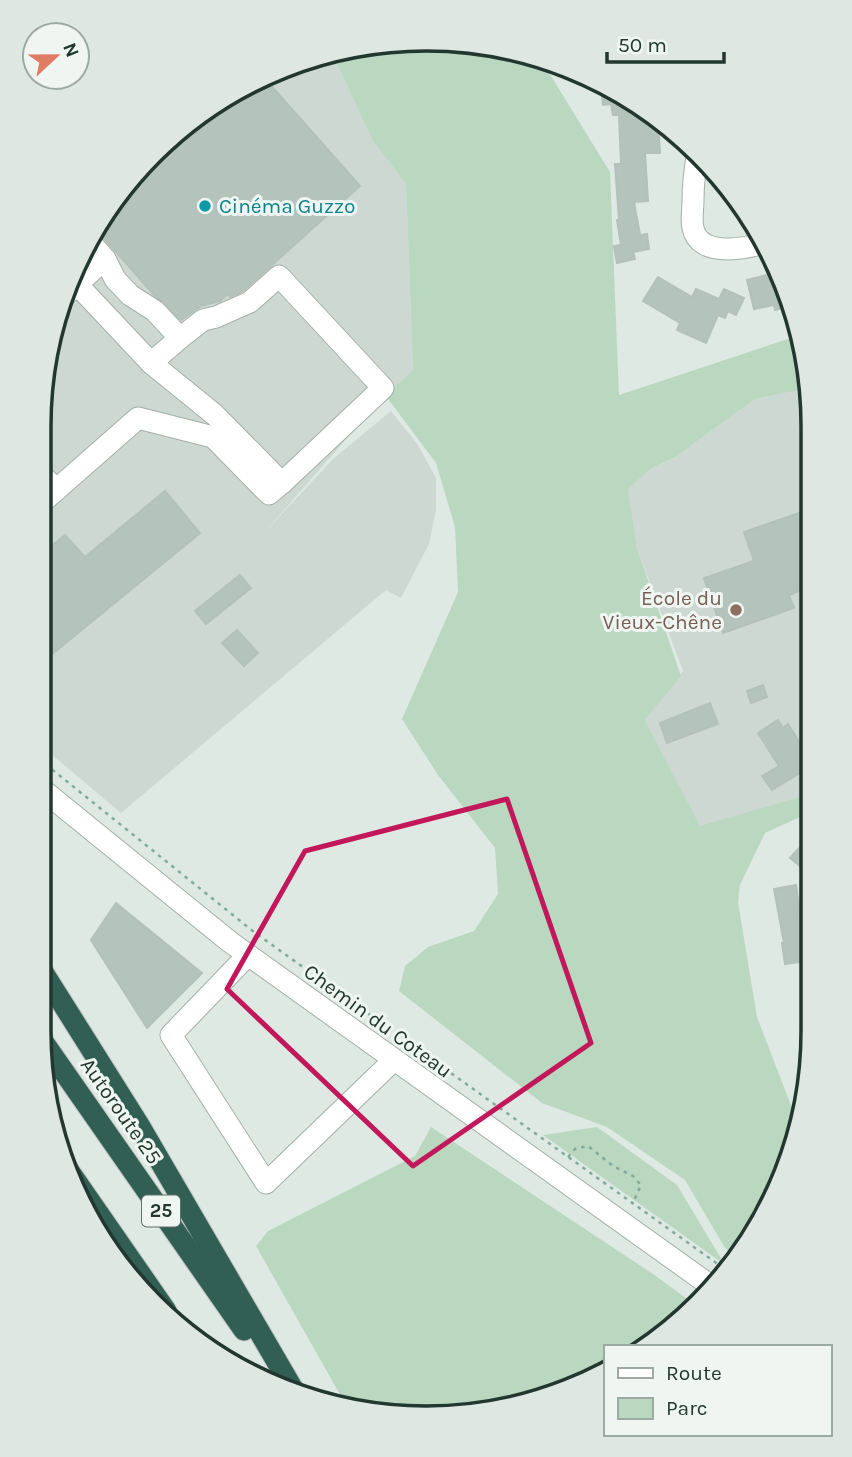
<svg xmlns="http://www.w3.org/2000/svg" width="852" height="1457" font-family="Karla,sans-serif">
	<style>
		.built { fill: #ced8d3 }
		.green { fill: #bad8c0 }
		.building { fill: #b5c3bd; stroke: #b3c1ba; stroke-width: 2 }
		.lines { fill: none; stroke-linecap: round; stroke-linejoin: round }
		.minor-casing { stroke: #a3b0aa; stroke-width: 23 }
		.highway-casing { stroke: #bdc3c1; stroke-width: 23 }
		.path { stroke: #83a99b; stroke-width: 2.5; stroke-dasharray: 3.5 5; stroke-linecap: butt }
		.minor { stroke: #fff; stroke-width: 21 }
		.highway { stroke: #325f53; stroke-width: 21 }
		.marked { fill: none; stroke: #c2185b; stroke-width: 5; stroke-linejoin: round }
		.culture-dot { fill: #0f9aa8; stroke: #eff6f2; stroke-width: 2.5 }
		.education-dot { fill: #8d6e63; stroke: #eff6f2; stroke-width: 2.5 }
		.labels { text-anchor: middle; dominant-baseline: central; stroke-width: 6; stroke-linejoin: round; paint-order: stroke }
		.shield { fill: #eff6f2; stroke: #60706a; stroke-width: 2 }
		.shield-label { font-size: 19px; font-weight: bold; fill: #223730 }
		.culture-label { font-size: 21px; fill: #0d838f; stroke: #eff6f2; text-anchor: start }
		.education-label { font-size: 21px; fill: #785e54; stroke: #eff6f2; text-anchor: end }
		.street-label { font-size: 21px; fill: #223730; stroke: #eff6f2 }
		.rim { fill: none; stroke: #223730; stroke-width: 3.5 }
	</style>
	<rect width="100%" height="100%" fill="#dfe9e4"/>
	<!-- built -->
	<g class="built">
		<path d="M 332,53 L 372,140 L 406,184 L 413,370 L 385,395 L 263,534 L 333,459 L 391,411 L 418,445 L 436,478 L 436,510 L 429,544 L 401,598 L 386,590 L 121,813 L 39,744 L 39,400 L 59,302 L 104,211 L 210,104 Z"/>
		<path d="M 810,388 L 813,400 L 813,793 L 700,827 L 645,720 L 683,671 L 637,548 L 627,488 L 650,469 L 677,456 L 755,399 Z"/>
	</g>
	<!-- green -->
	<g class="green">
		<path d="M 350,46 L 501,46 L 543,63 L 610,172 L 619,395 L 800,335 L 810,388 L 755,399 L 677,456 L 650,469 L 628,489 L 637,548 L 681,676 L 645,720 L 700,826 L 813,793 L 813,811 L 765,833 L 740,885 L 738,902 L 757,1017 L 799,1126 L 793,1156 L 748,1246 L 737,1258 L 725,1248 L 685,1180 L 607,1127 L 542,1103 L 399,991 L 405,966 L 428,947 L 474,931 L 498,894 L 495,848 L 438,775 L 402,719 L 458,592 L 455,527 L 436,463 L 385,395 L 413,370 L 406,184 L 372,140 L 332,53 Z"/>
		<path d="M 431,1127 L 653,1274 L 694,1304 L 662,1338 L 647,1347 L 605,1347 L 605,1371 L 574,1389 L 451,1418 L 347,1407 L 256,1246 L 268,1231 L 415,1156 Z"/>
		<path d="M 597,1127 L 677,1185 L 725,1265 L 543,1135 Z"/>
	</g>
	<!-- building -->
	<g class="building">
		<path d="M 267,81 L 360,186 L 243,291 L 230,297 L 228,294 L 220,301 L 201,306 L 181,320 L 155,296 L 95,228 L 104,211 L 210,104 Z"/>
		<path d="M 601,87 L 641,104 L 658,119 L 660,153 L 645,153 L 648,201 L 634,202 L 640,235 L 647,234 L 649,249 L 633,252 L 635,259 L 617,263 L 614,246 L 621,245 L 617,220 L 619,220 L 615,164 L 621,164 L 619,115 L 613,115 L 611,104 L 603,105 Z"/>
		<path d="M 779,272 L 787,307 L 775,310 L 774,305 L 754,309 L 747,280 Z"/>
		<path d="M 658,277 L 692,297 L 696,289 L 719,299 L 724,289 L 744,298 L 736,315 L 728,311 L 725,318 L 718,315 L 706,343 L 677,330 L 680,323 L 643,301 Z"/>
		<path d="M 165,491 L 200,533 L 39,665 L 39,556 L 65,535 L 85,557 Z"/>
		<path d="M 813,508 L 813,585 L 789,595 L 794,608 L 723,633 L 704,578 L 754,561 L 744,532 Z"/>
		<path d="M 240,575 L 251,588 L 206,624 L 195,611 Z"/>
		<path d="M 237,630 L 258,653 L 244,666 L 222,643 Z"/>
		<path d="M 763,685 L 767,697 L 751,703 L 747,691 Z"/>
		<path d="M 710,703 L 718,724 L 667,743 L 660,723 Z"/>
		<path d="M 778,720 L 783,728 L 788,724 L 813,764 L 813,793 L 800,773 L 772,790 L 762,776 L 779,766 L 758,733 Z"/>
		<path d="M 813,833 L 813,877 L 790,858 Z"/>
		<path d="M 796,885 L 806,961 L 785,964 L 782,943 L 784,943 L 774,889 Z"/>
		<path d="M 116,903 L 202,973 L 147,1028 L 91,940 Z"/>
	</g>
	<g class="lines">
		<defs>
			<g id="minor">
				<path d="M 698,151 C 695,168 693,183 693,200 C 693,209 691,220 693,228 C 699,258 746,249 766,242"/>
				<path d="M 71,278 L 151,363 L 180,338 L 155,311 L 130,295 L 115,279 L 105,259 L 89,241"/>
				<path d="M 60,300 L 105,259"/>
				<path d="M 151,363 L 215,415 L 282,483 L 383,388 L 279,276 L 250,302 L 216,317 L 203,320 L 180,338"/>
				<path d="M 39,472 L 56,490"/>
				<path d="M 39,505 L 138,418 L 213,437 L 269,494 L 282,483"/>
				<path d="M 813,672 L 813,675"/>
				<path d="M 39,787 L 230,942 L 711,1286"/>
				<path d="M 248,955 L 171,1035 L 266,1183 L 394,1060"/>
			</g>
			<g id="highway">
				<path d="M 39,966 L 139,1125 L 294,1391"/>
				<path d="M 39,1036 L 244,1330"/>
				<path d="M 64,1164 L 166,1311"/>
			</g>
		</defs>
		<!-- minor casing -->
		<use href="#minor" class="minor-casing"/>
		<!-- highway casing -->
		<use href="#highway" class="highway-casing"/>
		<!-- path -->
		<g class="path">
			<path d="M 39,759 L 254,932 L 726,1270"/>
			<path d="M 568,1157 L 575,1149 L 588,1146 L 613,1166 L 633,1176 L 641,1185 L 633,1203"/>
		</g>
		<!-- minor -->
		<use href="#minor" class="minor"/>
		<!-- highway -->
		<use href="#highway" class="highway"/>
	</g>
	<!-- marked area -->
	<path class="marked" d="M 507,799 L 591,1043 L 413,1166 L 227,989 L 305,851 Z"/>
	<!-- markers -->
	<circle class="culture-dot" cx="205" cy="206" r="7"/>
	<circle class="education-dot" cx="736" cy="610" r="7"/>
	<g class="labels">
		<!-- shield labels -->
		<rect class="shield" x="142" y="1195.5" width="38" height="31" rx="5"/>
		<g class="shield-label">
			<text x="161" y="1211">25</text>
		</g>
		<!-- culture labels -->
		<g class="culture-label">
			<text x="219" y="206">Cinéma Guzzo</text>
		</g>
		<!-- education labels -->
		<g class="education-label">
			<text x="722" y="598">École du<tspan x="722" dy="24">Vieux-Chêne</tspan></text>
		</g>
		<!-- street labels -->
		<g class="street-label">
			<text transform="translate(378 1021) rotate(36)">Chemin du Coteau</text>
			<text transform="translate(121 1111) rotate(55)">Autoroute 25</text>
		</g>
	</g>
	<!-- crop -->
	<path d="M0 0H852V1457H0ZM426 51H426A375 375 0 0 1 801 426V1031A375 375 0 0 1 426 1406H426A375 375 0 0 1 51 1031V426A375 375 0 0 1 426 51Z" fill="#dfe7e2" fill-rule="evenodd"/>
	<path class="rim" d="M426 51H426A375 375 0 0 1 801 426V1031A375 375 0 0 1 426 1406H426A375 375 0 0 1 51 1031V426A375 375 0 0 1 426 51Z"/>
	<!-- legend -->
	<rect x="604" y="1345" width="228" height="91" fill="#eff6f2" stroke="#9daaa4" stroke-width="2"/>
	<rect x="618" y="1368" width="35" height="10" fill="#ffffff" stroke="#9daaa4" stroke-width="2"/>
	<text x="666" y="1380" font-size="21" fill="#223730">Route</text>
	<rect x="618" y="1398" width="35" height="21" fill="#bad8c0" stroke="#9daaa4" stroke-width="2"/>
	<text x="666" y="1415" font-size="21" fill="#223730">Parc</text>
	<!-- north arrow -->
	<g transform="translate(56 56) rotate(68)"><circle r="33" fill="#eff6f2" stroke="#9daaa4" stroke-width="2"/>
	<path d="M0-5L12 26L0 18L-12 26Z" fill="#e17c64"/>
	<text y="-10" font-size="19" font-weight="bold" text-anchor="middle" fill="#223730">N</text>
	</g>
	<!-- scale -->
	<path d="M607 52v10h117v-10" fill="none" stroke="#223730" stroke-width="3.5"/>
	<text x="618" y="52" font-size="21" fill="#223730" stroke="#eff6f2" stroke-width="5" paint-order="stroke">50 m</text>
</svg>
